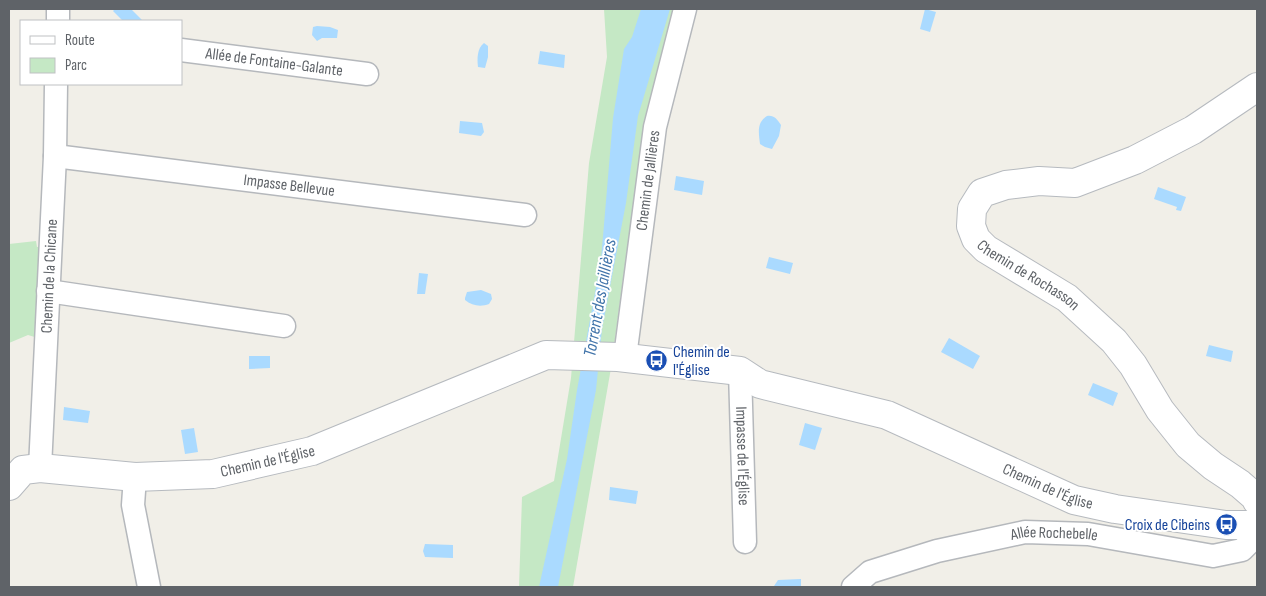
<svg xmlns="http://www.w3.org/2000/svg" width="1266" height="596" font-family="'Sofia Sans Condensed',sans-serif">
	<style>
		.green { fill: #c5e8c5 }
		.water { fill: #aadaff }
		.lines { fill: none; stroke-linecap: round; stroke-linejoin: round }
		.street-casing { stroke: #b5b8bc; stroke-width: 25 }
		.secondary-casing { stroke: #b6babf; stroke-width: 30 }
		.street { stroke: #fff; stroke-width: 22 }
		.secondary { stroke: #fff; stroke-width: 28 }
		.labels { text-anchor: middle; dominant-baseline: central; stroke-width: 4; stroke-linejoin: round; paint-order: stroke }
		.street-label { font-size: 16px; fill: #5f6368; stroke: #fff }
		.transit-label { font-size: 16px; fill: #164399; stroke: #fff; text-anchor: start }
		.water-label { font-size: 18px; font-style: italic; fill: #4174aa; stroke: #fff }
	</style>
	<rect width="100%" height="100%" fill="#f1efe8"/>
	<!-- green -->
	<g class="green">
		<path d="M 604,9 L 676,9 L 644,125 L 611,368 L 573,587 L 519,587 L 522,497 L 554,481 L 571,378 L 589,163 L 607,57 Z"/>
		<path d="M 36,241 L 37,247 L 43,246 L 38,338 L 28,335 L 9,343 L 9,244 Z"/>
	</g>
	<!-- water -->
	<g class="water">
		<path d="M 115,9 L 131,9 L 142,20 L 141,21 L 123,21 L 113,11 Z"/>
		<path d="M 641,9 L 670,9 L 638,116 L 626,203 L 602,329 L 596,390 L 558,587 L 539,587 L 567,459 L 577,390 L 601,260 L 613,118 L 624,49 L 632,37 Z"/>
		<path d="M 925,9 L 936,12 L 930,32 L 920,29 Z"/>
		<path d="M 317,26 L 330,27 L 338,30 L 337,38 L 322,38 L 317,41 L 312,35 L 313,27 Z"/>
		<path d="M 484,43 L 488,46 L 488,57 L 485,68 L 478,67 C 477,59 477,48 484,43 Z"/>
		<path d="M 540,51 L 565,55 L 564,68 L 538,64 Z"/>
		<path d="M 767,116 C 774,115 777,119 781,125 L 779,136 L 772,149 L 765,147 L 760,144 C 759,134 756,123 767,116 Z"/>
		<path d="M 460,121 L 482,123 L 484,132 L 481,136 L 459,133 Z"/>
		<path d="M 676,176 L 704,181 L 702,195 L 674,190 Z"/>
		<path d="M 1158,187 L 1186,197 L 1181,211 L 1176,210 L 1177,207 L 1154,199 Z"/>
		<path d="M 769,257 L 793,263 L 790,274 L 766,268 Z"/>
		<path d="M 419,273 L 428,274 L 425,294 L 417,294 Z"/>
		<path d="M 481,290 L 491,294 L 492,299 L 489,304 C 481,307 472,306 465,300 L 465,298 L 467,292 Z"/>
		<path d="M 949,338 L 980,356 L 973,369 L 941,352 Z"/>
		<path d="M 1209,345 L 1233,351 L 1231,362 L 1206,356 Z"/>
		<path d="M 249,356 L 270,356 L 270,368 L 249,369 Z"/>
		<path d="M 1093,383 L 1118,393 L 1113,406 L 1088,395 Z"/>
		<path d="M 64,407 L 90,411 L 88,423 L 63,420 Z"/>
		<path d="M 805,423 L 822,428 L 815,450 L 799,445 Z"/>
		<path d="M 194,428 L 198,452 L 185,454 L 181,430 Z"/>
		<path d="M 610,487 L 638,491 L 636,504 L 609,500 Z"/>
		<path d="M 425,544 L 453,545 L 453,558 L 425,557 L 423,551 Z"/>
		<path d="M 801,579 L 801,587 L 774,586 L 778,580 Z"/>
	</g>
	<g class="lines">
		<defs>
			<g id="street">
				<path d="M 58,21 L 58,9"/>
				<path id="s1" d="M 181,50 L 367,74"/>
				<path id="s2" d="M 55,156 L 525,215"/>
				<path d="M 48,291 L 284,326"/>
				<path id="s3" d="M 625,357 L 655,127 L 685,9"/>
				<path id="s4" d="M 740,371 L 745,542"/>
				<path id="s5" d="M 40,468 L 55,156 L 56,84"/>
				<path d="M 135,477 L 133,505 L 149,587"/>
				<path id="s6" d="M 853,587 L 870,572 L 937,551 L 1025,532 L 1088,534 L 1213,556 L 1242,550 L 1257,535"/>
			</g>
			<g id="secondary">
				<path id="s7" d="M 1257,87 L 1193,130 L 1135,160 L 1075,183 L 1039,181 L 1006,185 L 982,193 L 972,209 L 971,226 L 976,239 L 986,249 L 1067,298 L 1114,341 L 1133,365 L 1160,410 L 1188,445 L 1213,466 L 1240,484 L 1255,497 L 1257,501"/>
				<path id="s8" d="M 9,486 L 23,470 L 40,468 L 135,477 L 213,474 L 312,451 L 546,355 L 618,357 L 740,371 L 760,384 L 887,415 L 1074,500 L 1115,509 L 1226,525 L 1254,525 L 1257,523"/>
			</g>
		</defs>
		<!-- street casing -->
		<use href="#street" class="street-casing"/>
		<!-- secondary casing -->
		<use href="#secondary" class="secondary-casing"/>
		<!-- street -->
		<use href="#street" class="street"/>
		<!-- secondary -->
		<use href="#secondary" class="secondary"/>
	</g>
	<!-- icons -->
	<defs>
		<symbol id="bus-disc" viewBox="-11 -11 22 22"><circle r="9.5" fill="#1a4fb4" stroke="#fff"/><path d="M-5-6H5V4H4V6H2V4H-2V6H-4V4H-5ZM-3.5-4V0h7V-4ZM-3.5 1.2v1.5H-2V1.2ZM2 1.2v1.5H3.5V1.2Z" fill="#fff"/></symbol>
	</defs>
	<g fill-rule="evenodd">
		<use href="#bus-disc" x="644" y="348" width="25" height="25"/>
		<use href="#bus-disc" x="1214" y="512" width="25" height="25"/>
	</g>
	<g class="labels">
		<!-- street labels -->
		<g class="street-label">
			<text stroke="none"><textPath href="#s1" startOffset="94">Allée de Fontaine-Galante</textPath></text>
			<text stroke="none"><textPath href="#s3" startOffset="178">Chemin de Jallières</textPath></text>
			<text stroke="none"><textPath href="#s2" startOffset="236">Impasse Bellevue</textPath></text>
			<text stroke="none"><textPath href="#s7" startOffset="415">Chemin de Rochasson</textPath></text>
			<text stroke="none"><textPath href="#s5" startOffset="192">Chemin de la Chicane</textPath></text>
			<text stroke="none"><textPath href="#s4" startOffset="85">Impasse de l'Église</textPath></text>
			<text stroke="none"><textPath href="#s8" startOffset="268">Chemin de l'Église</textPath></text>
			<text stroke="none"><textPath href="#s8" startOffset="1092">Chemin de l'Église</textPath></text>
			<text stroke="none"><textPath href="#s6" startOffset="212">Allée Rochebelle</textPath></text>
		</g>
		<!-- transit labels -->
		<g class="transit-label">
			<text x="673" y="352">Chemin de<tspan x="673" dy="18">l'Église</tspan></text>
			<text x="1210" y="525" text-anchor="end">Croix de Cibeins</text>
		</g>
		<!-- water labels -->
		<g class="water-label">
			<text transform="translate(600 298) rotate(-80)">Torrent des Jaillières</text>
		</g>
	</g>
	<!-- border -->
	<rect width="1266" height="596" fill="none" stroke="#5f6368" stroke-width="20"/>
	<!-- legend -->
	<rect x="20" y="20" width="162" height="65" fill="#ffffff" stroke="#bfc1c3"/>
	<rect x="30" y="36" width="25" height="8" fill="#ffffff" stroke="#bfc1c3"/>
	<text x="65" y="45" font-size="15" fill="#5f6368">Route</text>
	<rect x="30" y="58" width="25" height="15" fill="#c5e8c5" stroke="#bfc1c3"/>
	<text x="65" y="70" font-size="15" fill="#5f6368">Parc</text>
</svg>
